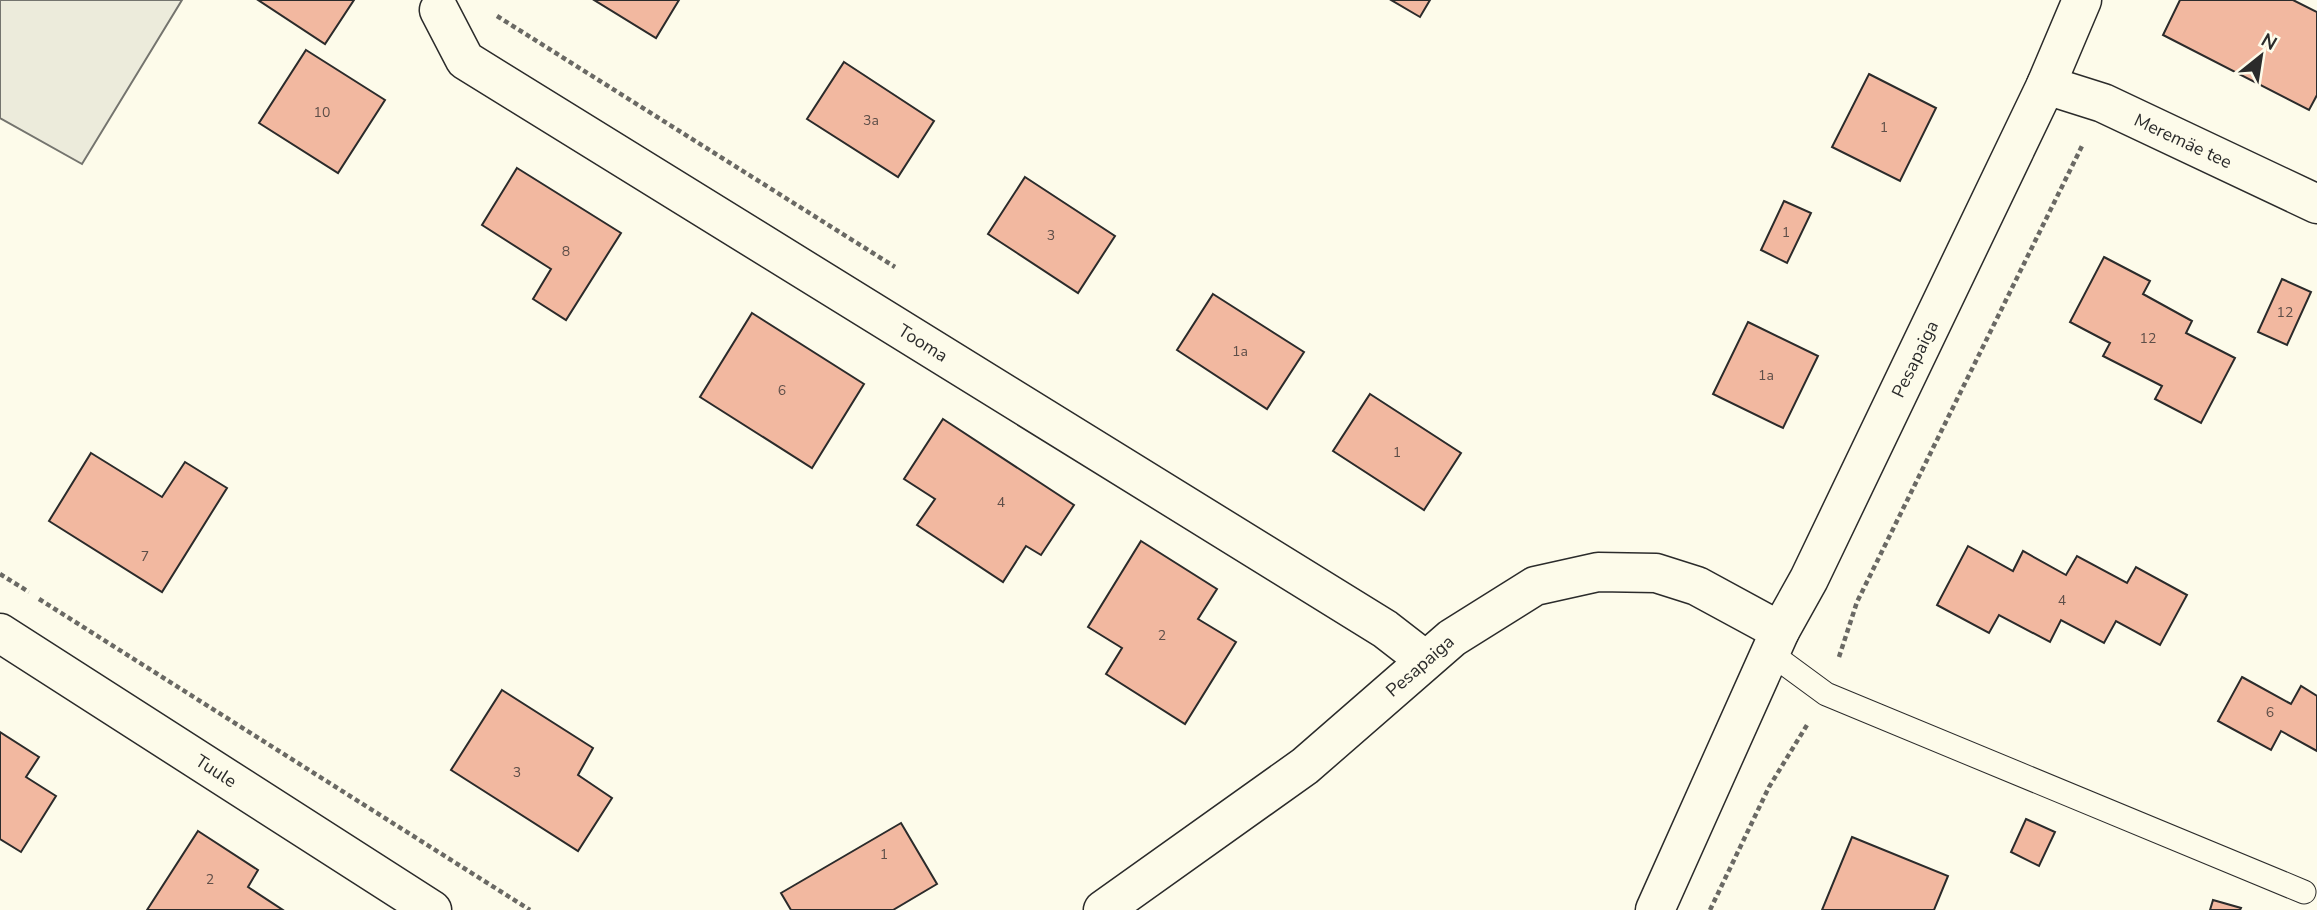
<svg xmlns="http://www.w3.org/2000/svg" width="2317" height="910" font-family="'Nunito Sans',sans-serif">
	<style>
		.green { fill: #ecebdb; stroke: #74746e; stroke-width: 2 }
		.building { fill: #f2b8a0; stroke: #2b2b2b; stroke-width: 2 }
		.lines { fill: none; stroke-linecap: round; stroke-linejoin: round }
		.lane-casing { stroke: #2b2b2b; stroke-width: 25 }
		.street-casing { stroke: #2b2b2b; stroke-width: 41 }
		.path { stroke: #6a6964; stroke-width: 4.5; stroke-dasharray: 5 3.5; stroke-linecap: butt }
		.lane { stroke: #fdfbea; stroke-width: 23 }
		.street { stroke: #fdfbea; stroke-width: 38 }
		.labels { text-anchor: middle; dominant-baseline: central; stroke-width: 5; stroke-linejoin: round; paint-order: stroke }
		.number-label { font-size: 14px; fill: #5d4e48 }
		.street-label { font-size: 18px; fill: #2b2b2b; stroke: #fdfbea }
	</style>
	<rect width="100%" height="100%" fill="#fdfbea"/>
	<!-- green -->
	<path class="green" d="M 0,0 L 182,0 L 82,164 L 0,118 Z"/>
	<!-- building -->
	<g class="building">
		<path d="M 258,0 L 354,0 L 325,44 Z"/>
		<path d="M 594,0 L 679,0 L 656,38 Z"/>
		<path d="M 1391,0 L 1430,0 L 1420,17 Z"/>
		<path d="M 2180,0 L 2293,0 L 2317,12 L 2317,95 L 2309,110 L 2163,35 Z"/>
		<path d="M 306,50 L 385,100 L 338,173 L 259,123 Z"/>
		<path d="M 844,62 L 934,121 L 898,177 L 807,119 Z"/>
		<path d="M 1869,74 L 1936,108 L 1900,181 L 1832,147 Z"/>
		<path d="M 517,168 L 621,233 L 566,320 L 533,299 L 551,269 L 482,225 Z"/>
		<path d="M 1025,177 L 1115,236 L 1078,293 L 988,234 Z"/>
		<path d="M 1784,201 L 1811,213 L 1787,263 L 1761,250 Z"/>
		<path d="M 2104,257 L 2150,281 L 2143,294 L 2192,321 L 2186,333 L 2235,358 L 2201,423 L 2155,399 L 2162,386 L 2103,356 L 2110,343 L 2070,322 Z"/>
		<path d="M 2282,279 L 2311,292 L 2287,345 L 2258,332 Z"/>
		<path d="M 1213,294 L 1304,352 L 1267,409 L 1177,350 Z"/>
		<path d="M 752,313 L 864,384 L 812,468 L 700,397 Z"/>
		<path d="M 1748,322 L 1818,356 L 1783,428 L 1713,394 Z"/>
		<path d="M 1370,394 L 1461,453 L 1424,510 L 1333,451 Z"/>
		<path d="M 943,419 L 1074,505 L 1041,555 L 1026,546 L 1003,582 L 917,525 L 935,499 L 904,479 Z"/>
		<path d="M 91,453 L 162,497 L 185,462 L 227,488 L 162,592 L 49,521 Z"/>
		<path d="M 1141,541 L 1217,589 L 1198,619 L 1236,642 L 1185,724 L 1106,674 L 1122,648 L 1088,627 Z"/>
		<path d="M 1968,546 L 2013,571 L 2023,551 L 2066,575 L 2077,556 L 2127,583 L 2136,567 L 2187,595 L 2160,645 L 2116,621 L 2104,643 L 2061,620 L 2050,642 L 1999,615 L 1989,633 L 1937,605 Z"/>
		<path d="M 2242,677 L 2291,704 L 2301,686 L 2317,696 L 2317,751 L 2281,731 L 2271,750 L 2218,721 Z"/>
		<path d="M 502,690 L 593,748 L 578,775 L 612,798 L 578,851 L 451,770 Z"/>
		<path d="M 0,732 L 39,757 L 26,777 L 56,796 L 21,852 L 0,839 Z"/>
		<path d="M 2026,819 L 2055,832 L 2039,866 L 2011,852 Z"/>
		<path d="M 901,823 L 937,884 L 893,910 L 791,910 L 781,893 Z"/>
		<path d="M 198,831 L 258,870 L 248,887 L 283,910 L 147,910 Z"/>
		<path d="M 1852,837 L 1948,876 L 1934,910 L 1822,910 Z"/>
		<path d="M 2213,900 L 2241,908 L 2240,910 L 2210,910 Z"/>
	</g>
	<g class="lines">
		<defs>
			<path id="lane" d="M 1770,653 L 1826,694 L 2304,892"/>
			<g id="street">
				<path d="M 439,10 L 465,60 L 1385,629 L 1425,660"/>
				<path d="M 2046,85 L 2103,103 L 2317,204"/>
				<path d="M 0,633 L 432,910"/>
				<path d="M 1103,910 L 1305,766 L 1452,638 L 1535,586 L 1598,572 L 1656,573 L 1697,586 L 1780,631"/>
				<path d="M 1655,910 L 1780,631 L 1809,579 L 2046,85 L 2082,0"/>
			</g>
		</defs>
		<!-- lane casing -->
		<use href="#lane" class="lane-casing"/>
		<!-- street casing -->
		<use href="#street" class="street-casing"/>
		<!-- path -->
		<g class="path">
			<path d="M 497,16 L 895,267"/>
			<path d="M 0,574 L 29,592"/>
			<path d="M 39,599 L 530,910"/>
			<path d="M 1839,657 L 1857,602 L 2083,144"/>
			<path d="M 1710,910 L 1769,787 L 1807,725"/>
		</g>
		<!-- lane -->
		<use href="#lane" class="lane"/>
		<!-- street -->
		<use href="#street" class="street"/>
	</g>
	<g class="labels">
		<!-- number labels -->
		<g class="number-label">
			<text x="322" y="112">10</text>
			<text x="871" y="120">3a</text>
			<text x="1884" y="127">1</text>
			<text x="1786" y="232">1</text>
			<text x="1051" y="235">3</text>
			<text x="566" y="251">8</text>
			<text x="2285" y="312">12</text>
			<text x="2148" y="338">12</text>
			<text x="1240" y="351">1a</text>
			<text x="1766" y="375">1a</text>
			<text x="782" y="390">6</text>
			<text x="1397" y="452">1</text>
			<text x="1001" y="502">4</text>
			<text x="145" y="556">7</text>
			<text x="2062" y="600">4</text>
			<text x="1162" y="635">2</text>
			<text x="2270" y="712">6</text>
			<text x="517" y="772">3</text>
			<text x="884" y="854">1</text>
			<text x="210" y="879">2</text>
		</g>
		<!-- street labels -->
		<g class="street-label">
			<text transform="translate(2183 141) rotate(25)">Meremäe tee</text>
			<text transform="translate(923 343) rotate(32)">Tooma</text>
			<text transform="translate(1915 359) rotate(-64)">Pesapaiga</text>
			<text transform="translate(1420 666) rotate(-41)">Pesapaiga</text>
			<text transform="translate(216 771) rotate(33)">Tuule</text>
		</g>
	</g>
	<!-- north arrow -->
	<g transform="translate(2261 56) rotate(30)" stroke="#fdfbea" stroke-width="5" paint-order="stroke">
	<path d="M0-5L12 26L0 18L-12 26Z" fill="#2b2b2b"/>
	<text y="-10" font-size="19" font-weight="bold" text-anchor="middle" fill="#2b2b2b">N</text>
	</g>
</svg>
